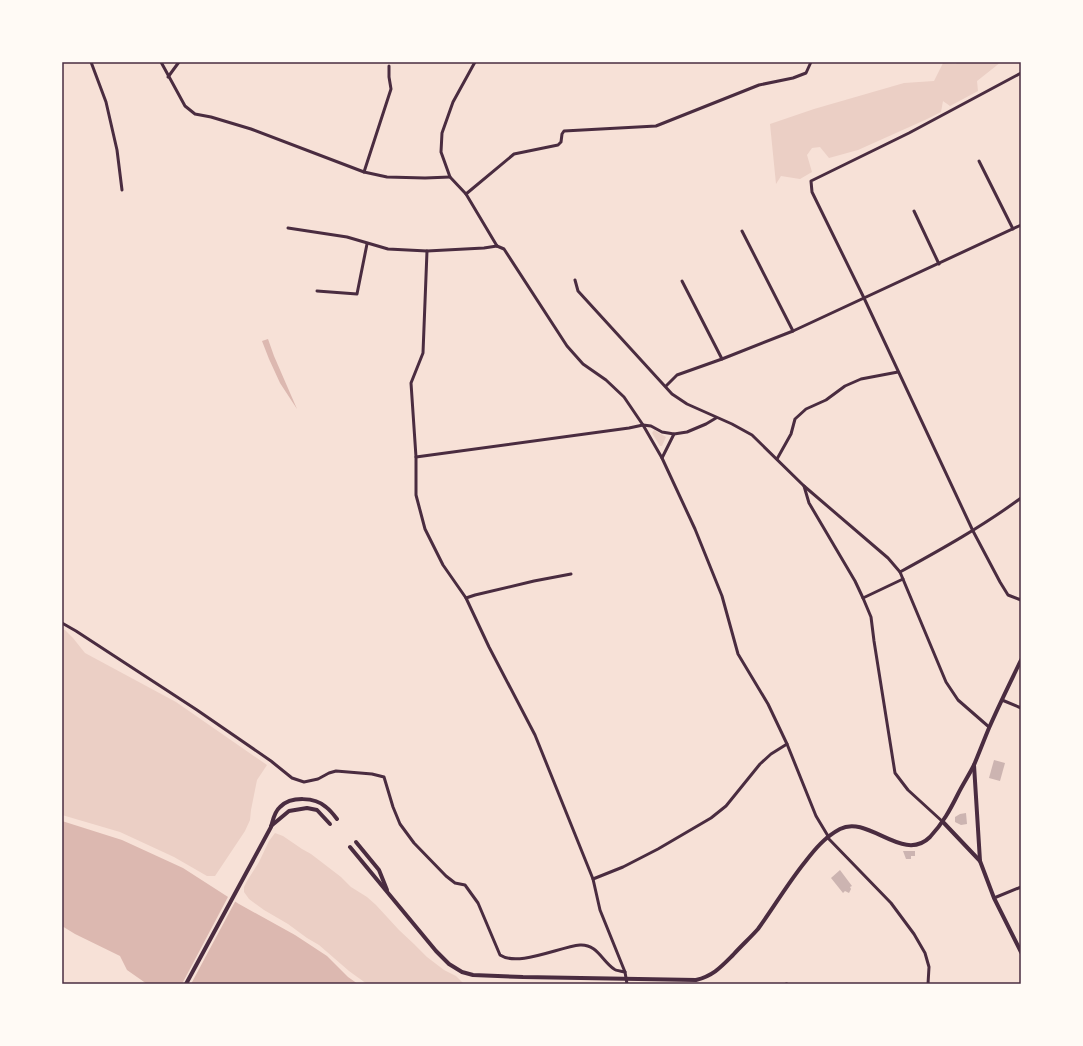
<svg xmlns="http://www.w3.org/2000/svg" width="1083" height="1046" font-family="'Source Sans 3',sans-serif">
	<style>
		.green { fill: #ebcfc5 }
		.water { fill: #dcb8b0 }
		.pier { fill: #f7e1d7 }
		.building { fill: #ccb4b1 }
		.lines { fill: none; stroke-linecap: round; stroke-linejoin: round }
		.minor { stroke: #4a2c40; stroke-width: 3 }
		.tertiary { stroke: #4a2c40; stroke-width: 4 }
		.neatline { fill: none; stroke: #4a2c40; stroke-width: 1.5 }
	</style>
	<rect width="100%" height="100%" fill="#f7e1d7"/>
	<!-- green -->
	<g class="green">
		<path d="M 957,62 L 1001,62 L 977,81 L 978,91 L 950,106 L 943,101 L 941,112 L 925,120 L 858,150 L 829,158 L 820,147 L 812,148 L 807,155 L 812,172 L 800,179 L 781,176 L 776,184 L 770,124 L 814,109 L 904,83 L 934,81 L 943,63 L 956,64 Z"/>
		<path d="M 654,430 L 666,437 L 662,446 L 660,446 L 652,433 Z"/>
		<path d="M 62,629 L 65,630 L 73,638 L 85,653 L 176,702 L 267,765 L 257,780 L 251,810 L 250,820 L 245,831 L 215,876 L 207,876 L 174,857 L 120,832 L 62,815 Z"/>
		<path d="M 275,833 L 283,836 L 302,849 L 311,854 L 341,877 L 351,887 L 367,897 L 376,905 L 399,930 L 414,944 L 427,957 L 444,970 L 456,976 L 464,984 L 367,984 L 349,971 L 319,945 L 307,938 L 288,924 L 264,910 L 249,899 L 244,892 L 244,887 L 247,881 L 259,862 L 269,841 Z"/>
	</g>
	<!-- water -->
	<g class="water">
		<path d="M 268,339 L 274,356 L 297,409 L 280,383 L 269,359 L 262,341 Z"/>
		<path d="M 62,821 L 122,840 L 183,868 L 239,904 L 295,935 L 327,956 L 348,977 L 358,984 L 147,984 L 127,970 L 120,956 L 75,934 L 62,926 Z"/>
	</g>
	<!-- pier -->
	<path class="pier" d="M 229,895 L 236,900 L 191,984 L 182,984 Z"/>
	<!-- building -->
	<g class="building">
		<path d="M 994,760 L 1005,763 L 1000,781 L 989,778 Z"/>
		<path d="M 966,813 L 967,824 L 961,825 L 955,822 L 955,817 L 960,814 Z"/>
		<path d="M 903,851 L 915,851 L 915,856 L 911,856 L 911,859 L 906,859 Z"/>
		<path d="M 840,870 L 852,886 L 850,887 L 851,889 L 849,893 L 845,891 L 843,893 L 831,878 Z"/>
	</g>
	<g class="lines">
		<!-- minor -->
		<g class="minor">
			<path d="M 91,62 L 106,102 L 117,150 L 122,190"/>
			<path d="M 161,62 L 185,106 L 195,114 L 211,117 L 251,129 L 364,172 L 387,177 L 425,178 L 450,177"/>
			<path d="M 475,62 L 453,102 L 442,133 L 441,152 L 450,177 L 466,194 L 497,246"/>
			<path d="M 1021,73 L 909,133 L 811,181 L 812,192 L 864,298 L 973,531 L 1000,582 L 1008,595 L 1021,600"/>
			<path d="M 168,77 L 179,62"/>
			<path d="M 979,161 L 1013,229"/>
			<path d="M 364,172 L 391,89 L 389,77 L 389,66"/>
			<path d="M 466,194 L 514,154 L 558,145 L 561,142 L 562,134 L 564,131 L 656,126 L 759,85 L 793,78 L 806,73 L 811,62"/>
			<path d="M 914,211 L 939,264"/>
			<path d="M 288,228 L 347,237 L 388,249 L 427,251 L 484,248 L 497,246"/>
			<path d="M 742,231 L 793,331"/>
			<path d="M 497,246 L 504,249 L 567,346 L 583,364 L 606,380 L 624,397 L 643,425 L 662,458 L 695,529 L 722,596 L 738,654 L 768,704 L 787,744 L 816,816 L 828,836"/>
			<path d="M 427,251 L 423,353 L 411,383 L 416,457 L 416,495 L 425,529 L 443,565 L 466,598 L 489,647 L 535,735 L 593,879 L 600,910 L 625,972 L 627,984"/>
			<path d="M 575,280 L 578,291 L 672,394 L 687,404 L 732,424 L 752,435 L 804,486 L 888,558 L 900,572 C 942,549 983,526 1021,498"/>
			<path d="M 682,281 L 722,359"/>
			<path d="M 317,291 L 357,294 L 367,244"/>
			<path d="M 666,386 L 677,375 L 722,359 L 793,331 L 1021,225"/>
			<path d="M 416,457 L 629,428 L 643,425 L 651,426 L 662,432 L 674,434 L 687,432 L 706,424 L 716,418"/>
			<path d="M 662,458 L 674,434"/>
			<path d="M 777,459 L 791,434 L 795,419 L 806,409 L 826,400 L 845,386 L 861,379 L 898,372"/>
			<path d="M 804,486 L 809,503 L 855,581 L 863,598 L 871,617 L 874,641 L 895,773 L 908,790 L 943,822"/>
			<path d="M 900,572 L 946,682 L 958,700 L 989,727"/>
			<path d="M 466,598 L 475,595 L 534,581 L 571,574"/>
			<path d="M 863,598 L 903,579"/>
			<path d="M 62,623 L 76,631 L 197,710 L 271,761 L 292,778 L 304,782 L 318,779 L 329,773 L 336,771 L 372,774 L 384,777 L 393,807 L 400,824 L 414,843 L 446,876 L 455,883 L 465,885 L 478,903 L 500,955 C 518,967 559,947 580,945 C 597,944 602,961 614,969 C 616,971 622,971 625,972"/>
			<path d="M 1002,700 L 1021,708"/>
			<path d="M 827,837 L 891,903 L 914,934 L 925,953 L 929,967 L 928,984"/>
			<path d="M 593,879 L 623,867 L 658,849 L 711,818 L 726,806 L 760,764 L 771,754 L 787,744"/>
			<path d="M 994,898 L 1021,887"/>
			<path d="M 786,984 L 787,984"/>
		</g>
		<!-- tertiary -->
		<g class="tertiary">
			<path d="M 974,765 L 980,861 L 994,898 L 1021,952"/>
			<path d="M 943,822 L 980,861"/>
			<path d="M 271,826 L 289,811 L 307,808 L 317,810 L 330,824"/>
			<path d="M 356,842 L 379,870 L 387,890"/>
			<path d="M 350,847 L 436,951 L 449,964 L 462,972 L 473,975 L 523,977 L 696,980 C 713,976 721,967 733,955 C 741,946 750,938 758,929 C 774,907 788,883 805,862 C 815,849 825,837 840,829 C 868,814 903,864 930,837 C 943,823 950,810 958,794 C 963,784 969,775 974,765 C 979,753 984,740 989,728 C 999,705 1010,683 1021,660"/>
			<path d="M 186,984 L 271,827 C 273,820 274,812 280,807 C 291,796 315,797 326,807 C 330,810 334,815 337,819"/>
		</g>
	</g>
	<!-- border -->
	<rect width="1083" height="1046" fill="none" stroke="#fffaf5" stroke-width="126"/>
	<rect x="63" y="63" width="957" height="920" class="neatline"/>
</svg>
